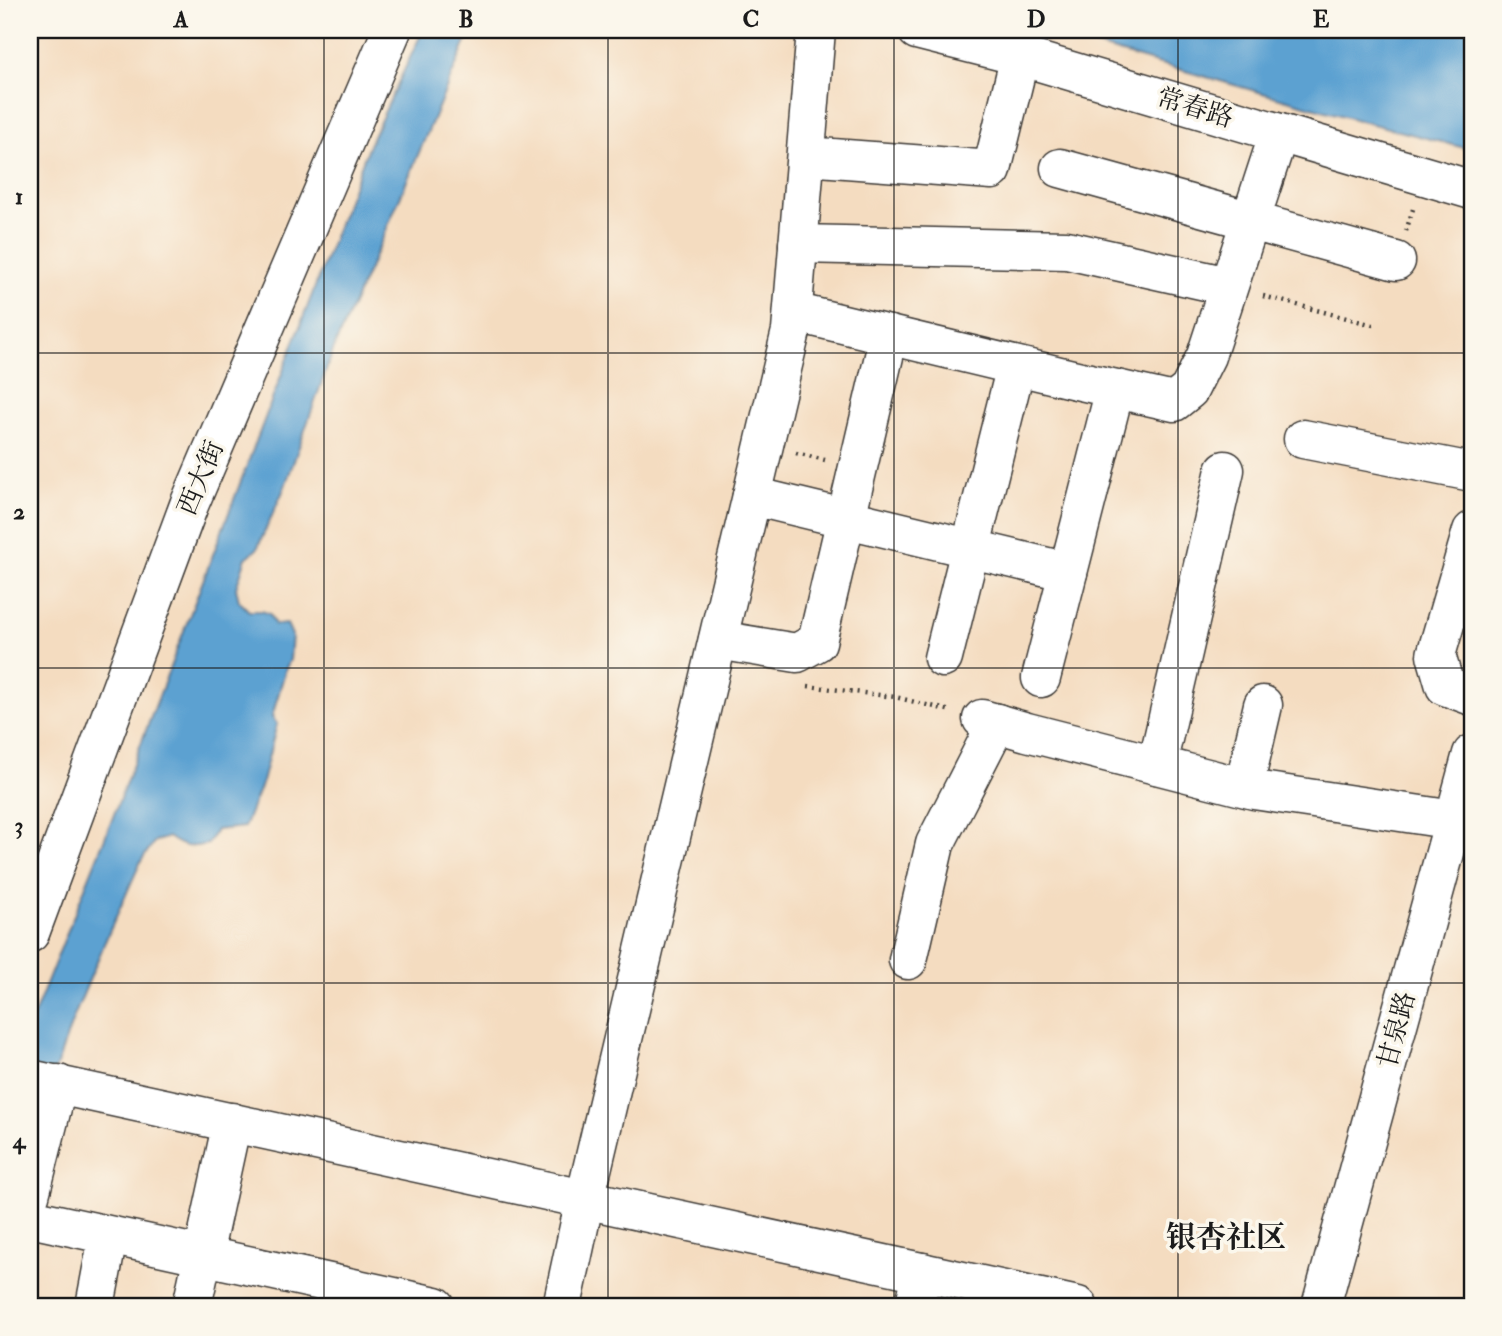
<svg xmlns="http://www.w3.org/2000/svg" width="1502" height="1336" font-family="'IM FELL Double Pica','Noto Serif SC',serif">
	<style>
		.water { fill: #5ca1d1; stroke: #3c5e76; stroke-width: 2 }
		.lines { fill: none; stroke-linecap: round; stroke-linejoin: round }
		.minor-casing { stroke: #3c3935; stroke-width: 41 }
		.path { stroke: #3c3935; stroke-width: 4.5; stroke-dasharray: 2 5; stroke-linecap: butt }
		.minor { stroke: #fff; stroke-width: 38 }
		.grid { fill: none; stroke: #1c1c1c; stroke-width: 2; stroke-opacity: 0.55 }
		.labels { text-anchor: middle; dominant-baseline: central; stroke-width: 7; stroke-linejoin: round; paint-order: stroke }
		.street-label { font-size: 26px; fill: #1c1c1c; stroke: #fbf7ec }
		.quarter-label { font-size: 30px; font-weight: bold; fill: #1c1c1c; stroke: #fbf7ec }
		.neatline { fill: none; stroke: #1c1c1c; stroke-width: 2.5 }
		.grid-label { font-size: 23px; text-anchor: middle; font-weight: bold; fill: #1c1c1c }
	</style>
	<rect width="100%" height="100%" fill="#fbf7ec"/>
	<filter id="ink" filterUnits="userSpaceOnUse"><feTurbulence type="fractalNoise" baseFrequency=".0143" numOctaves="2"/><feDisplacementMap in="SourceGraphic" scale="14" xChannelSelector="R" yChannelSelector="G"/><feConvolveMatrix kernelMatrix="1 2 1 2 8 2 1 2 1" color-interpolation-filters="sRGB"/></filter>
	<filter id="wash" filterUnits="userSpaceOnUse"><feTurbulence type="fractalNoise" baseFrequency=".00686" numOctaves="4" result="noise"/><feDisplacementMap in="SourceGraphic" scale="28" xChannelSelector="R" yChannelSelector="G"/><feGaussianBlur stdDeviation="1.57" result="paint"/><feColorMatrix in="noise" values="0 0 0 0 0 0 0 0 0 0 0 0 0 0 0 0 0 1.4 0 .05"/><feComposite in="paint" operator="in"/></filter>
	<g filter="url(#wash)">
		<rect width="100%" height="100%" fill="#f4dcc0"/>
		<!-- water -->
		<g class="water">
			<path d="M 423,30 L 471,30 L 381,242 L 335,345 L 284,489 L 257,549 L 246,558 L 236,588 L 239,601 L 249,611 L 262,611 L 270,614 L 275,625 L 287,624 L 292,635 L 290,660 L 286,668 L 272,717 L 277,724 L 262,782 L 244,827 L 216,830 L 208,844 C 189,848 183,848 168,837 L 154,842 L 141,861 L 107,937 L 73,1019 L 30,1142 L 30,1025 L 108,830 L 369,145 Z"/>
			<path d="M 1041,30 L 1472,30 L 1472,150 L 1361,121 Z"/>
		</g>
	</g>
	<g filter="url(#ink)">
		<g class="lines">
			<defs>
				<g id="minor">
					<path d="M 917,30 L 1020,56 L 1472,190"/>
					<path d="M 806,156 L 992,170 L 1020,56"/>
					<path d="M 1060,168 L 1396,261"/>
					<path d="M 798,244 L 1067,250 L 1228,286"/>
					<path d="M 793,312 L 1072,379 L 1174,402 L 1189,390 L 1206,356 L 1279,133"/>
					<path d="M 1303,439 L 1472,472"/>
					<path d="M 752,496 L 1068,572"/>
					<path d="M 1472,531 L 1436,655 L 1445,686 L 1472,696"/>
					<path d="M 718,640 L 797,653 L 817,642 L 889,335"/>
					<path d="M 943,658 L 1016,366"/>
					<path d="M 1041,678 L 1115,389"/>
					<path d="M 982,719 L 1027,732 L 1254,790 L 1454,820"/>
					<path d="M 1157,765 L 1225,470"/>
					<path d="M 1244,787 L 1263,705"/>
					<path d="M 30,933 L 189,505 L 392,30"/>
					<path d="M 908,960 L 935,844 L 997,723"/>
					<path d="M 30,1079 L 1078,1306"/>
					<path d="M 30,1195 L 58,1084"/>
					<path d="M 30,1218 L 436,1306"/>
					<path d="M 95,1306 L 106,1248"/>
					<path d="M 192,1306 L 232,1122"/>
					<path d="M 562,1306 L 585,1199 L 791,331 L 816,30"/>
					<path d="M 914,1306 L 923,1272"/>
					<path d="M 1321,1306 L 1472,754"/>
				</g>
			</defs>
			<!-- minor casing -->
			<use href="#minor" class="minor-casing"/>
			<!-- path -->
			<g class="path">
				<path d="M 1406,231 L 1413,209"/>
				<path d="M 1263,296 L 1377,326"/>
				<path d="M 796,453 L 825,460"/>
				<path d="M 808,686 L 895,697 L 951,711"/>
			</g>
			<!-- minor -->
			<use href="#minor" class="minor"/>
		</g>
	</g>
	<!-- grid -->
	<path class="grid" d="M 324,30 L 324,1306M 608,30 L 608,1306M 894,30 L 894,1306M 1178,30 L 1178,1306M 30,353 L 1472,353M 30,668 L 1472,668M 30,983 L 1472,983"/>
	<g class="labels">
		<!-- street labels -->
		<g class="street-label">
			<text transform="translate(1195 108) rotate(17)">常春路</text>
			<text transform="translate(201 478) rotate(-67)">西大街</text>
			<text transform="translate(1397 1030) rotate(-75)">甘泉路</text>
		</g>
		<!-- quarter labels -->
		<g class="quarter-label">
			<text x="1226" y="1237">银杏社区</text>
		</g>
	</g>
	<!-- margin -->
	<rect width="1502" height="1336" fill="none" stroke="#fbf7ec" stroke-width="77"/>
	<rect x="38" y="38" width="1426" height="1260" class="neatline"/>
	<g class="grid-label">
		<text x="181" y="27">A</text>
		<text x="466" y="27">B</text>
		<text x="751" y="27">C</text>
		<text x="1036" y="27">D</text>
		<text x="1321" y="27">E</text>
		<text x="19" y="204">1</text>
		<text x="19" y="519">2</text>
		<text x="19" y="833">3</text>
		<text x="19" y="1148">4</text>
	</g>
</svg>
